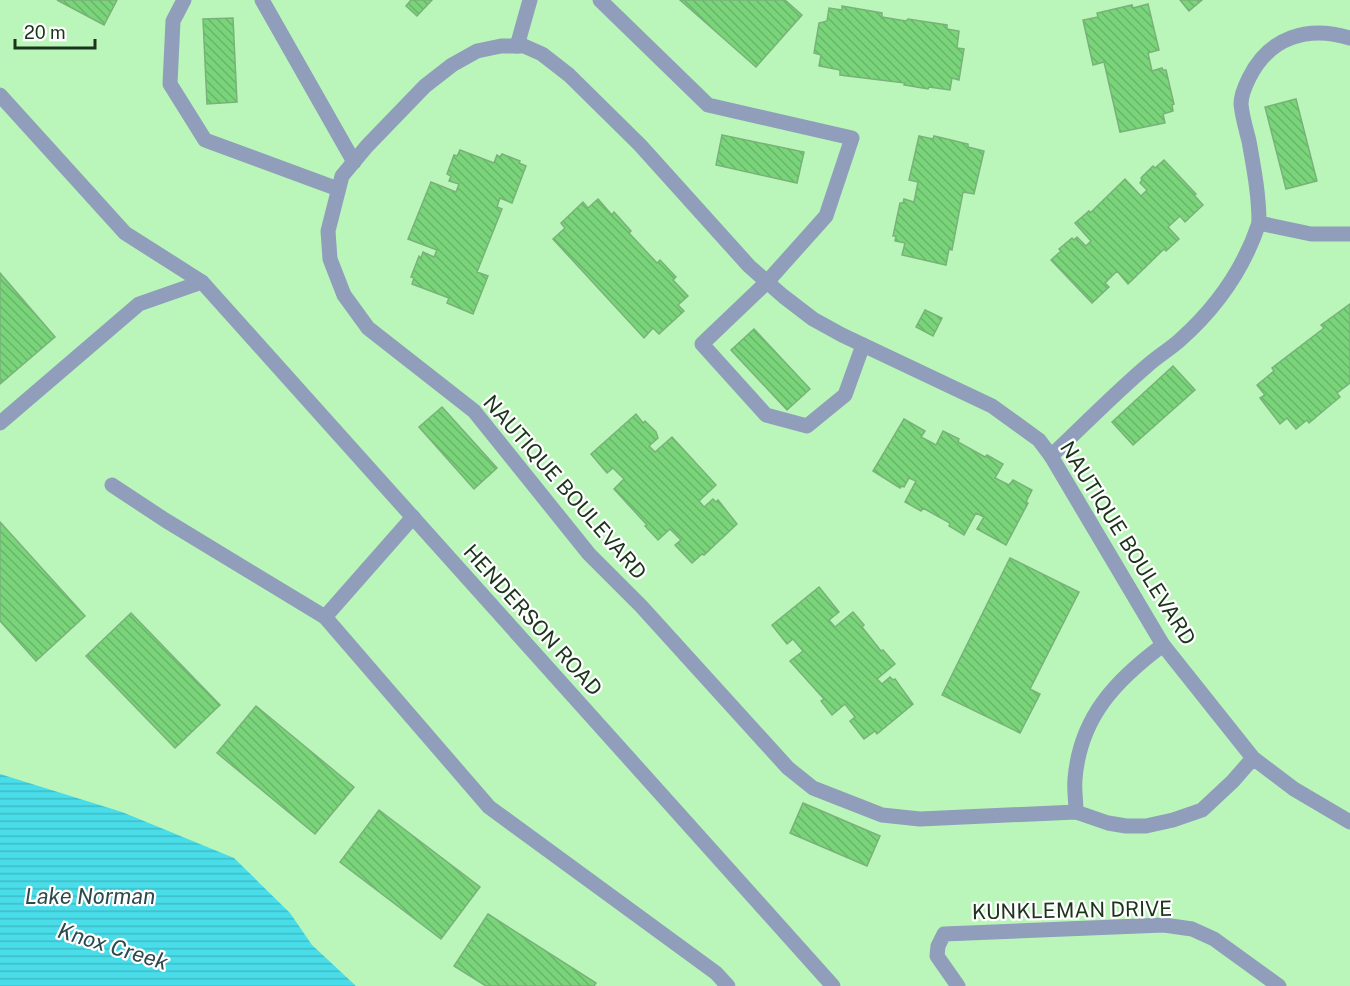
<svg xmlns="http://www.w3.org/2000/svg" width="1350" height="986" font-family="'Public Sans',sans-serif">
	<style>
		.water { fill: url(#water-rules) }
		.building { fill: url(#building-back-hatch); stroke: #79b279; stroke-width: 1.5 }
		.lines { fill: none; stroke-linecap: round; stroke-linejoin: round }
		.lane { stroke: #909ebb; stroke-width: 15 }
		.street { stroke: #909ebb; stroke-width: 15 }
		.labels { text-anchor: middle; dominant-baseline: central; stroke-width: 4.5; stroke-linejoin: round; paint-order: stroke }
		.street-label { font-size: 21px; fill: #1c331c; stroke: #fff }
		.water-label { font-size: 22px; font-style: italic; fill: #2c4a4d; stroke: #fff }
	</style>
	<defs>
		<pattern id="water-rules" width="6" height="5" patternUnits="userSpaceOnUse" patternTransform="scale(1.5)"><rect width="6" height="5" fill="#49dce9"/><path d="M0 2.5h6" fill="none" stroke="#3fbdc7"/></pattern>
		<pattern id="building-back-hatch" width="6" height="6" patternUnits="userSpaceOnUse" patternTransform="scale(1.5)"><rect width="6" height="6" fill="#79d47a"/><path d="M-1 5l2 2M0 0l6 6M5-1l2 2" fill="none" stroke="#68b669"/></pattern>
	</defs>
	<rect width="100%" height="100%" fill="#baf6b9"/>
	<!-- water -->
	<path class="water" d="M 0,774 L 122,812 L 234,858 L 290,913 L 312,945 L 356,986 L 0,986 Z"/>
	<!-- building -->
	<g class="building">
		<path d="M 57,0 L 117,0 L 104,25 Z"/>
		<path d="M 411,0 L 432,0 L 417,16 L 406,6 Z"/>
		<path d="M 680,0 L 785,0 L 802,15 L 756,67 Z"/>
		<path d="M 1180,0 L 1202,0 L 1189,11 Z"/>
		<path d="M 1148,4 L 1159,50 L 1148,53 L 1152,71 L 1162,68 L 1163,70 L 1166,70 L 1174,104 L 1172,105 L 1173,111 L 1163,114 L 1165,123 L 1120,132 L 1104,62 L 1093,65 L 1083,20 L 1098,17 L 1097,13 L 1132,5 L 1133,8 Z"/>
		<path d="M 842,6 L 882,13 L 882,17 L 906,21 L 908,19 L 947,25 L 947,29 L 959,31 L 957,48 L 964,49 L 959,80 L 952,78 L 950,90 L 929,87 L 928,89 L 904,85 L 905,83 L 840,75 L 840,70 L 819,66 L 821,55 L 814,53 L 819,23 L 827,21 L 829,8 L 842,10 Z"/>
		<path d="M 233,18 L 237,102 L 207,104 L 203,19 Z"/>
		<path d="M 1296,99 L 1317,181 L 1286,189 L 1265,107 Z"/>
		<path d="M 722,135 L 804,152 L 797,183 L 716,165 Z"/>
		<path d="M 919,136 L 933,139 L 934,136 L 968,144 L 968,147 L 984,151 L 974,194 L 963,192 L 952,250 L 949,249 L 946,265 L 902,255 L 905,243 L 895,241 L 896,236 L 893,236 L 900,203 L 903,203 L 904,199 L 914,202 L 918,182 L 909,180 Z"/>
		<path d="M 460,150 L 494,163 L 497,155 L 500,157 L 502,154 L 520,161 L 519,163 L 526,166 L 512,203 L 500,198 L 497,207 L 502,209 L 477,272 L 488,276 L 473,314 L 447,303 L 449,298 L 412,284 L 414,278 L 411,277 L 419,256 L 421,258 L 423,252 L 434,257 L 437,250 L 408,239 L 431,182 L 456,192 L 459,184 L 449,181 L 451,176 L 447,174 L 454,155 L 457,156 Z"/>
		<path d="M 1164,160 L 1196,194 L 1194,195 L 1203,205 L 1185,222 L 1180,216 L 1168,227 L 1179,239 L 1166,251 L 1164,249 L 1128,284 L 1117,271 L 1105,283 L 1109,287 L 1092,303 L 1051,260 L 1061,251 L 1059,249 L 1072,238 L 1074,240 L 1077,237 L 1086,246 L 1091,241 L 1075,223 L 1089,211 L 1090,213 L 1125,179 L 1141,196 L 1147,190 L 1140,183 L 1142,180 L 1141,178 L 1153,166 L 1155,168 Z"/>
		<path d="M 598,199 L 612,215 L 614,212 L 631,231 L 629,233 L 657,263 L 660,260 L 676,277 L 673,280 L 688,296 L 678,305 L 684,311 L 659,334 L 653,328 L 644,338 L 553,239 L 565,228 L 561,223 L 583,202 L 588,208 Z"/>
		<path d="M 0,273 L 55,337 L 0,384 Z"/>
		<path d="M 1350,304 L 1350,383 L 1337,393 L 1340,397 L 1309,423 L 1307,420 L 1296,429 L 1287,418 L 1280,424 L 1260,398 L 1265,395 L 1257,385 L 1274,371 L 1272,368 L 1324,328 L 1321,325 Z"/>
		<path d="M 925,310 L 942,318 L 933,336 L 916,327 Z"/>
		<path d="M 754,329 L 810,389 L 787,410 L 731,350 Z"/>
		<path d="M 1173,366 L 1195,390 L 1133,445 L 1112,422 Z"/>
		<path d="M 442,407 L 497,468 L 474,489 L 419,427 Z"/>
		<path d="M 636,414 L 643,423 L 645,421 L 656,432 L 658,438 L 649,446 L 655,452 L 672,437 L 716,485 L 699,501 L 704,507 L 713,499 L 716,502 L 718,500 L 737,524 L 704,555 L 702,554 L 692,563 L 675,545 L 681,540 L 670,529 L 658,540 L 645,526 L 647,525 L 614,489 L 624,479 L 613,468 L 607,473 L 591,454 Z"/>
		<path d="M 904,419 L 925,431 L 921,437 L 936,445 L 943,431 L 959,439 L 958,442 L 985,457 L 987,455 L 1003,464 L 995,478 L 1009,485 L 1013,480 L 1032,490 L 1026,502 L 1028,503 L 1006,545 L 977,529 L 984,517 L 976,513 L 964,535 L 949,526 L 950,523 L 923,508 L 921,511 L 905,502 L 916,481 L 909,478 L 904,487 L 902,486 L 900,488 L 873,471 Z"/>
		<path d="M 0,522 L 85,616 L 36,661 L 0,621 Z"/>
		<path d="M 1010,558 L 1079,592 L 1030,689 L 1040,694 L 1020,733 L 942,695 Z"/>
		<path d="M 819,587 L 839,612 L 829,620 L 835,627 L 853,612 L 864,625 L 862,627 L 881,651 L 883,650 L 895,664 L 877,679 L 882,684 L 890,677 L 893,680 L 895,679 L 913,704 L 877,734 L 875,731 L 864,739 L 850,721 L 855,717 L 845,704 L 832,715 L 821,701 L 824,699 L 790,661 L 803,651 L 793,639 L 787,644 L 772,625 Z"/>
		<path d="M 131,613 L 220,705 L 175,748 L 86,656 Z"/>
		<path d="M 256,706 L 354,787 L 315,834 L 217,753 Z"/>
		<path d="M 803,803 L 880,836 L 867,866 L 790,833 Z"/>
		<path d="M 379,810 L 480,887 L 441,939 L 340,862 Z"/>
		<path d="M 488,914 L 596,983 L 594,986 L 486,986 L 454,966 Z"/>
	</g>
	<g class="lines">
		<!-- lane -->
		<g class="lane">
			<path d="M 184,0 L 173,21 L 170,84 L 205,140 L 338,189"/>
			<path d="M 262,0 L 354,162"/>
			<path d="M 600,0 L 708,105 L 852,138 L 826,216 L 767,282 L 702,344 L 766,415 L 807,426 L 845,395 L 863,345"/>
			<path d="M 517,46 L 530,0"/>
			<path d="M 112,485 L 165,520 L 325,617 L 489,807 L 716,973 L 728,986"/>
			<path d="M 325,617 L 413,517"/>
			<path d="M 1076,812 C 1076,801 1074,790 1075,779 C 1080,717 1116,680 1163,645"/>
			<path d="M 958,986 L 937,956 L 938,946 L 944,934 L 1164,925 L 1192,929 L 1214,939 L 1279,986"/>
		</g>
		<!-- street -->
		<g class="street">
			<path d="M 1350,38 C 1308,25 1269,37 1249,78 C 1245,86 1241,95 1241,104 C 1242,116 1246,129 1249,141 C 1254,169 1259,195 1259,223 L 1311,234 L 1350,234"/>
			<path d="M 0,95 L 125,233 L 202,282 L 833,986"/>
			<path d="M 0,423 L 139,304 L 202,282"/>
			<path d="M 1051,456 C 1083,426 1114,394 1148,365 C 1158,356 1170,349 1180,340 C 1216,308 1244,268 1259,223"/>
			<path d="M 1253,758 L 1233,781 L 1202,810 L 1173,820 L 1146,826 L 1126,826 L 1108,823 L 1076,812 L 920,819 L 882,815 L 813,788 L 788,768 L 641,606 L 589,554 L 474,411 L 368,328 L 344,295 L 330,259 L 328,231 L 342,176 L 367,146 L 425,86 L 452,65 L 477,51 L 501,46 L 524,46 L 542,54 L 569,75 L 640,145 L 749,266 L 783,296 L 813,319 L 842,335 L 992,406 L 1039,440 L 1051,456 L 1163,645 L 1253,758 L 1294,789 L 1350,822"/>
		</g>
	</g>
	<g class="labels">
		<!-- street labels -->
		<g class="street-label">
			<text transform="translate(565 487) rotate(49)">NAUTIQUE BOULEVARD</text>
			<text transform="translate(1128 543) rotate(58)">NAUTIQUE BOULEVARD</text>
			<text transform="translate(533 620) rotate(48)">HENDERSON ROAD</text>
			<text transform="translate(1072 910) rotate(-1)">KUNKLEMAN DRIVE</text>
		</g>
		<!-- water labels -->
		<g class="water-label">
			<text x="90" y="896">Lake Norman</text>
			<text transform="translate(113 946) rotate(17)">Knox Creek</text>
		</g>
	</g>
	<!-- scale -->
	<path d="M15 39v9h80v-9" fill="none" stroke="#1c331c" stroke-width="3"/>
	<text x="24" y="39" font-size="18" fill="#1c331c" stroke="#ffffff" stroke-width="4.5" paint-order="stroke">20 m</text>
</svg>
